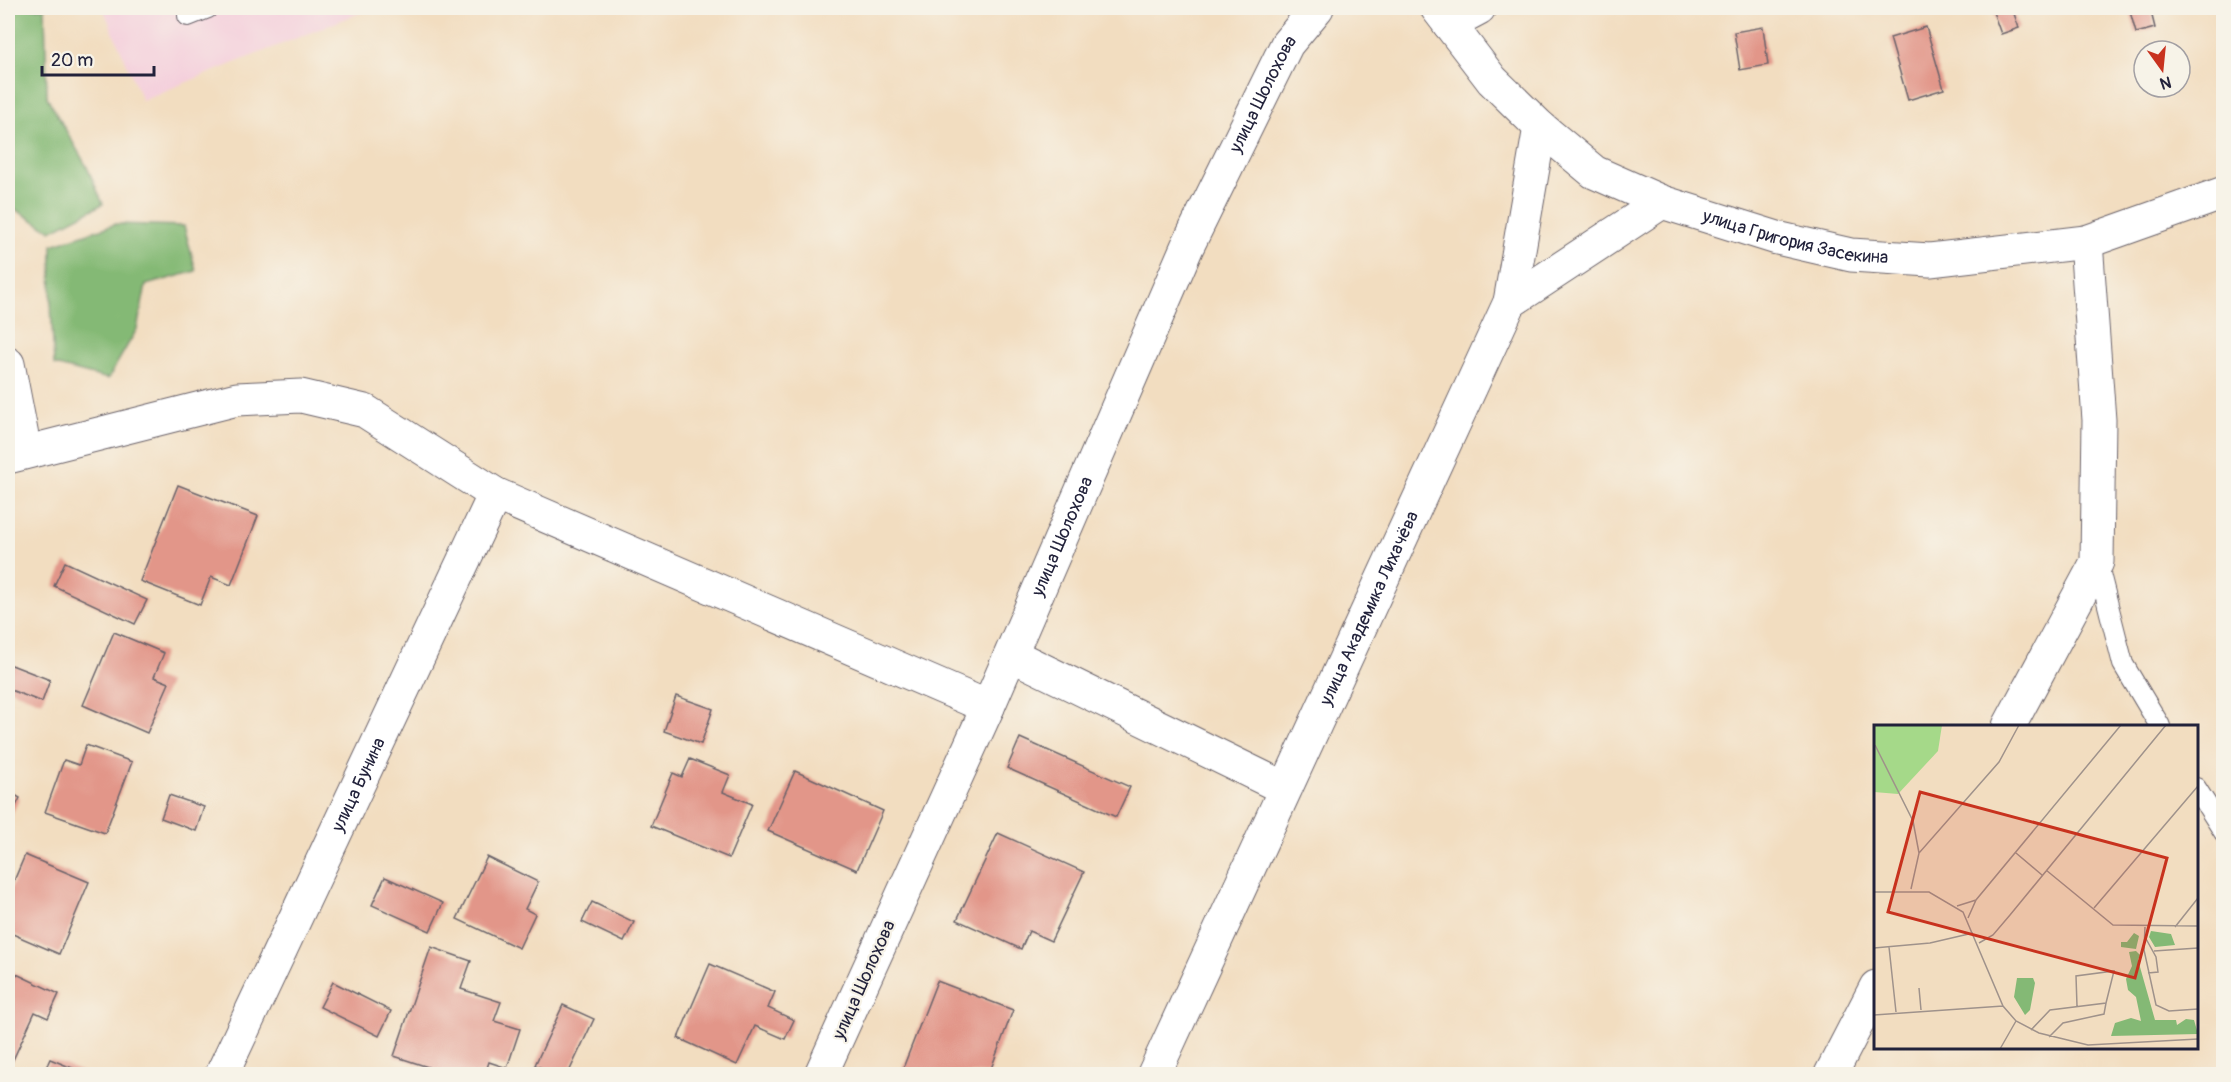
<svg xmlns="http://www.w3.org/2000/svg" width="2231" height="1082" font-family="Pangolin,sans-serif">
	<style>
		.built { fill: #f4cfdc }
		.forest { fill: #84b975; stroke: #536e58; stroke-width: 1.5 }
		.building { fill: #e29689 }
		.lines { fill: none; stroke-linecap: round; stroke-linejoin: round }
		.lane-casing { stroke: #6b636a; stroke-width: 22 }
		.street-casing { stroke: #6b636a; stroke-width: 35 }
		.secondary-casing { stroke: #6b636a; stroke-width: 35 }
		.lane { stroke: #fff; stroke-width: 20 }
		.street { stroke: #fff; stroke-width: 33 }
		.secondary { stroke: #fff; stroke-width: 33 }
		.labels { text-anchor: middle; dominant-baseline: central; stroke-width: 4.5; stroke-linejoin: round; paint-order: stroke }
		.street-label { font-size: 18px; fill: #22223b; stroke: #f7f3e8 }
		.inset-road { fill: none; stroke: #9f928b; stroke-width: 1.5 }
		.view { fill: #c8321e; fill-opacity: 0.15; stroke: #c8321e; stroke-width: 3 }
		.inset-edge { fill: none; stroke: #22223b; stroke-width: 3 }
	</style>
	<rect width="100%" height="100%" fill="#f7f3e8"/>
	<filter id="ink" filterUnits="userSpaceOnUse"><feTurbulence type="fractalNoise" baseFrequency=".0167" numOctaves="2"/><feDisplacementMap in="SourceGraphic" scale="12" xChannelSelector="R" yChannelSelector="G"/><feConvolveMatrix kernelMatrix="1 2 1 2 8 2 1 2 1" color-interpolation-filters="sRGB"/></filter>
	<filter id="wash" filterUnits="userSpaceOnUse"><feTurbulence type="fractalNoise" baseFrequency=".008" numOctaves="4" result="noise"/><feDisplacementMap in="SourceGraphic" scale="24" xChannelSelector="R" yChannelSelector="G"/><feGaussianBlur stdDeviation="1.35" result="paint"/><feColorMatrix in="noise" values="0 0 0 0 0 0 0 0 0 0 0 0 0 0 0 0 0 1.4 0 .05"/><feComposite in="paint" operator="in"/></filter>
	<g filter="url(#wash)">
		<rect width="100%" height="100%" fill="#f2ddc0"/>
		<!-- built -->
		<path class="built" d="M 103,8 L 372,8 L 142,100 Z"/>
		<!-- forest -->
		<g class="forest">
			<path d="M 8,8 L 45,8 L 47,97 L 87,167 L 103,204 L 51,231 L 8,205 L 8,186 L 13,159 L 8,153 Z"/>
			<path d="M 116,224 L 184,226 L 196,271 L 146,285 L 137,329 L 108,379 L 54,365 L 51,303 L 52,245 Z"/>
		</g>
		<g id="blocks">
			<!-- building -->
			<g class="building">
				<path d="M 2006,8 L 2012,8 L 2019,28 L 2001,34 L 1993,12 Z"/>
				<path d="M 2129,8 L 2150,8 L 2155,28 L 2136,33 Z"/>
				<path d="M 1763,27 L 1768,65 L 1740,70 L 1734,32 Z"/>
				<path d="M 1926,27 L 1944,89 L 1908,100 L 1890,38 Z"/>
				<path d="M 178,485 L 258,516 L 231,585 L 211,577 L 200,605 L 140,581 Z"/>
				<path d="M 65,562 L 147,600 L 135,624 L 54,586 Z"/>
				<path d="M 114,632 L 164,653 L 154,677 L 169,683 L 147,733 L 83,705 Z"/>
				<path d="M 9,664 L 50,680 L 42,702 L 8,689 Z"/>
				<path d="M 676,696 L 713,709 L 701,744 L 664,731 Z"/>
				<path d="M 1020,738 L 1130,787 L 1116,817 L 1007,768 Z"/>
				<path d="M 86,745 L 132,762 L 105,833 L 45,812 L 64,760 L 79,765 Z"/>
				<path d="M 690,759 L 730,775 L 723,792 L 752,804 L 729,858 L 651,826 L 673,773 L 682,777 Z"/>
				<path d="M 795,771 L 883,811 L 857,870 L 768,831 Z"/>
				<path d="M 8,791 L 20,798 L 8,821 Z"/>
				<path d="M 169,795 L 204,807 L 196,831 L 161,818 Z"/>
				<path d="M 998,833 L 1084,872 L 1051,941 L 1029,931 L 1021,949 L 957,920 Z"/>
				<path d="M 25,855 L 89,882 L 59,954 L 8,932 L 8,895 Z"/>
				<path d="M 487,857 L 538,882 L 525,909 L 535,914 L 519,948 L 457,919 Z"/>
				<path d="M 385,877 L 443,903 L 430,931 L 372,905 Z"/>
				<path d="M 592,902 L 634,922 L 624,942 L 582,922 Z"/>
				<path d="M 431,947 L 471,961 L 461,989 L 501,1002 L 494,1021 L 520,1029 L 507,1068 L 489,1062 L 485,1074 L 426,1074 L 428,1067 L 394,1056 Z"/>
				<path d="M 710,964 L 775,992 L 768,1008 L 794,1020 L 785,1039 L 755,1026 L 737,1065 L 678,1038 Z"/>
				<path d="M 8,970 L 59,994 L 48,1018 L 35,1012 L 12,1062 L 8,1060 Z"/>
				<path d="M 937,981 L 1013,1010 L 989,1074 L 920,1074 L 903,1068 Z"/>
				<path d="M 333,982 L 391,1011 L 379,1036 L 320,1007 Z"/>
				<path d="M 563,1005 L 594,1019 L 568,1074 L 555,1074 L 535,1065 Z"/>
				<path d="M 50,1059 L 87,1074 L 43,1074 Z"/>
			</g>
		</g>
	</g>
	<g filter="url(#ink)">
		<use href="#blocks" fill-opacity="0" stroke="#6b636a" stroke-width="1.5"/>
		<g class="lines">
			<defs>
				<g id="lane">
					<path d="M 188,8 L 188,16 L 208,8"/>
					<path d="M 2097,562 L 2123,664 L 2160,726"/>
					<path d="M 2196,788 L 2224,832"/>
				</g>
				<g id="street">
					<path d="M 1449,24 L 1479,8"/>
					<path d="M 1510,302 L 1662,202"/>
					<path d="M 8,364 L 25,452"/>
					<path d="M 8,457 L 237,399 L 301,396 L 365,411 L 495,494 L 988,707 L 821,1074"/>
					<path d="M 1012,655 L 1284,788"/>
					<path d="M 2009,726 L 2097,562 L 2099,420 L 2086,242"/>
					<path id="s1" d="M 222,1074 L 495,494"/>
					<path id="s2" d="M 1154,1074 L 1510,302 L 1540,127"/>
					<path d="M 1831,1074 L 1876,987"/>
				</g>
				<g id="secondary">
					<path id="s3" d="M 1437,8 L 1492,80 L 1540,127 L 1594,172 L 1662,202 L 1777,238 L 1851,255 L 1930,260 L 2086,242 L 2224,193"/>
					<path id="s4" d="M 988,707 L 1187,247 L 1287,44 L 1317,8"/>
				</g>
			</defs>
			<!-- lane casing -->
			<use href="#lane" class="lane-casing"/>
			<!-- street casing -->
			<use href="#street" class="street-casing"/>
			<!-- secondary casing -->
			<use href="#secondary" class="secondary-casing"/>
			<!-- lane -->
			<use href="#lane" class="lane"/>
			<!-- street -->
			<use href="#street" class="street"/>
			<!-- secondary -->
			<use href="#secondary" class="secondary"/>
		</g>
	</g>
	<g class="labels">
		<!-- street labels -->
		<g class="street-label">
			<text stroke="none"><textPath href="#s4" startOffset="672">улица Шолохова</textPath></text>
			<text stroke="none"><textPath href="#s3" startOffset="441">улица Григория Засекина</textPath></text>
			<text stroke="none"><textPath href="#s4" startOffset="186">улица Шолохова</textPath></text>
			<text stroke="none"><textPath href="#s2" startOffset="513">улица Академика Лихачёва</textPath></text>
			<text stroke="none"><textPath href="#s1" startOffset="320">улица Бунина</textPath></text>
			<text transform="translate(864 980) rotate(-66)">улица Шолохова</text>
		</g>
	</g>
	<!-- overview -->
	<g transform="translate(1874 725)">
		<rect width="324" height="324" fill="#f2ddc0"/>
		<path d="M 0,0 L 68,0 L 64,26 L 24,69 L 0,67 Z" fill="#a5d989"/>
		<path d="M 277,206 L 297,209 L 301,220 L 281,222 L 275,212 ZM 260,208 L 265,211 L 262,224 L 247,222 L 247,217 L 253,217 ZM 262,226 L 266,230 L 264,235 L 281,295 L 302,295 L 303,300 L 312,294 L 320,295 L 324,309 L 237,311 L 241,298 L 257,293 L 267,296 L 262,272 L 254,265 L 252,254 L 258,241 L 255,227 ZM 143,253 L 159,253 L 161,258 L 156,285 L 151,290 L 140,272 Z" fill="#84b975"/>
		<path class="inset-road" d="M 1,20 L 39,96 L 45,128M 142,128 L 168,150M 172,145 L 239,200 L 324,201M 37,164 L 45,128 L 125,37 L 145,0M 0,167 L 55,167 L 89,187 L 129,281 L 142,296 L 165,308 L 214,320 L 324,314M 83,181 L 102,175M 220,183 L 324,61M 94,193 L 102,175 L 247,0M 271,202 L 270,225 L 282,280 L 295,286 L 324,284M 301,202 L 324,173M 271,212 L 282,232 L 284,247 L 274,248M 105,218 L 119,210 L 136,190 L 292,0M 15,222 L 22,287M 0,223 L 56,218 L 99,208M 280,226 L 324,223M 45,263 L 47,285M 0,290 L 129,281M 157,305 L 176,285 L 232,278 L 240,246 L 202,251 L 203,281M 175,312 L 189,298 L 230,289 L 232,278M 126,324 L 142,296"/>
		<path class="view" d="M 46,67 L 293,133 L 261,253 L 14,187 Z"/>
		<rect width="324" height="324" class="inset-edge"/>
	</g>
	<!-- margin -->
	<rect width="2231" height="1082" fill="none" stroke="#f7f3e8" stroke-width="30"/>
	<!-- north arrow -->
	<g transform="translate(2162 69) rotate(165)"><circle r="28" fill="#f7f3e8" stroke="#a29fa3" stroke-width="1.5"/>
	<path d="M0-4.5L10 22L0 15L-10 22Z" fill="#c8321e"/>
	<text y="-9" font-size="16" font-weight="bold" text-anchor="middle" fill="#22223b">N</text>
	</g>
	<!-- scale -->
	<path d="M42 66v9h112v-9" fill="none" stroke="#22223b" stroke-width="3"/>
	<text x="51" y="66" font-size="18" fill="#22223b" stroke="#f7f3e8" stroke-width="4.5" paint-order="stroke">20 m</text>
</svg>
